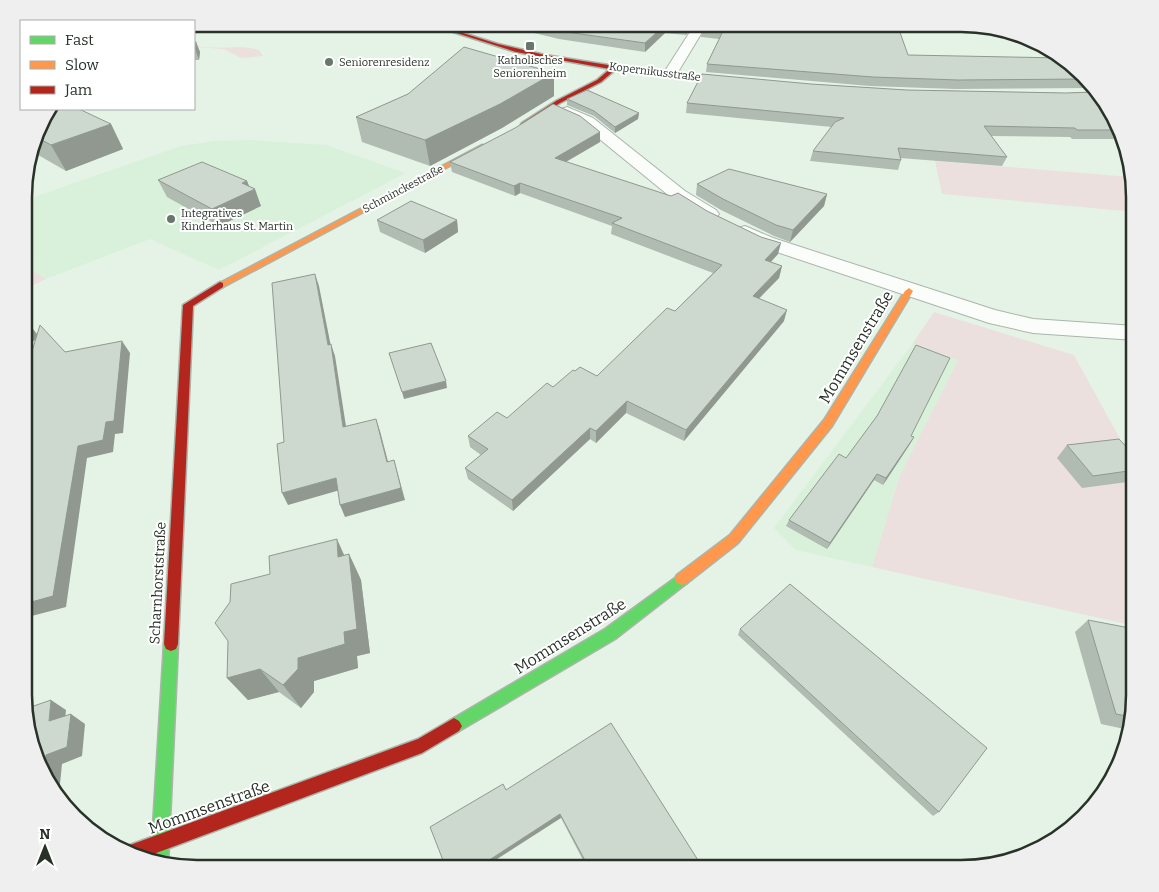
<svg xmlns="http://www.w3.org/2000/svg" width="1159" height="892" font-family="Bitter,serif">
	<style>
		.built { fill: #d9f1da }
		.green { fill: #ebe0de }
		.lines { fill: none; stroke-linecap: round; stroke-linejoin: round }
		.street-casing { stroke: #abb5ab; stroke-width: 2 }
		.fast-casing { stroke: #abb5ab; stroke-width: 3 }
		.slow-casing { stroke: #abb5ab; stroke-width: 3 }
		.jam-casing { stroke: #abb5ab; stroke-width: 3 }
		.street { fill: #fbfdfb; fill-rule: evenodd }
		.fast { fill: #63d668; fill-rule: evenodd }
		.slow { fill: #ff974d; fill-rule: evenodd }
		.jam { fill: #b3261e; fill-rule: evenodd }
		.wall { fill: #b0bbb1 }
		.shaded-wall { fill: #909890 }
		.building { fill: #cdd9ce; stroke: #909890 }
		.poi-dot { fill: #6a766b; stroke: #fff; stroke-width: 2 }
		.labels { text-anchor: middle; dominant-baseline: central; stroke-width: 4; stroke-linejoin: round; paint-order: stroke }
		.far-poi-label { font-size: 11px; fill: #283229; stroke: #fff; text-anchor: start }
		.far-street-label { font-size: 11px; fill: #283229; stroke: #fff }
		.street-label { font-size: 14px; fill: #283229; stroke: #fff }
		.near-street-label { font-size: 16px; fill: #283229; stroke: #fff }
		.rim { fill: none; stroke: #283229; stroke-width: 2.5 }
	</style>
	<rect width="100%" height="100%" fill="#e5f3e6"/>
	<!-- built -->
	<g class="built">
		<path d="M 251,140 L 326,145 L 406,173 L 219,270 L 150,239 L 46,279 L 25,266 L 25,200 L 181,146 L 214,141 Z"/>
		<path d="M 913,343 L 959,360 L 900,475 L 872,567 L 796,550 L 774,528 Z"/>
	</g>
	<!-- green -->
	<g class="green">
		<path d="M 194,45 C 215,51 238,44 259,50 L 263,56 L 241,58 L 224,49 L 194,47 Z"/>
		<path d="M 935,161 L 1131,177 L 1135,198 L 1135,212 L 942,194 Z"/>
		<path d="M 25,266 L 46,279 L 25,289 Z"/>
		<path d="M 934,312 L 1074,355 L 1135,466 L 1135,626 L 872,567 L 900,475 L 958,360 L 913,343 Z"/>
	</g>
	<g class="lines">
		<defs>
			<g id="street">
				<path d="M 695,24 L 707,24 L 675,77 L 665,77 L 663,74 Z"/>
				<path d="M 567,107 L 593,118 L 685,191 L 716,210 L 719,214 L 716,218 L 709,220 L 702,218 L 673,199 L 581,124 L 562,115 L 559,112 L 562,109 Z"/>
				<path d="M 745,226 L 773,238 L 995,310 L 1033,319 L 1135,326 L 1135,340 L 1033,333 L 989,323 L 759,246 L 738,236 L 735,232 L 738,228 Z"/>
			</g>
			<g id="fast">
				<path d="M 682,573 L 687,575 L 689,579 L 687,583 L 615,639 L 459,731 L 454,734 L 449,731 L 446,726 L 449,721 L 605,629 Z"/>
				<path d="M 171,637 L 176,639 L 178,644 L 168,864 L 151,860 L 164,644 L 166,639 Z"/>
			</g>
			<g id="slow">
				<path d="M 482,145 L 487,146 L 223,287 L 217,287 L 216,285 Z"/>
				<path d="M 909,288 L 913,291 L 832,426 L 738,543 L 687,583 L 682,585 L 677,583 L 675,579 L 677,575 L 730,535 L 824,420 L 905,291 Z"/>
			</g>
			<g id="jam">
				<path d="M 428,24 L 434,24 L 498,44 L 545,55 L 627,68 L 737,79 L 740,81 L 737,83 L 615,70 L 601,82 L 560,103 L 524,126 L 521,124 L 522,123 L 556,101 L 597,80 L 610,69 L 516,52 Z"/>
				<path d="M 220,282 L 223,283 L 223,287 L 193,306 L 178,644 L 176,649 L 171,651 L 166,649 L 164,644 L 183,305 Z"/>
				<path d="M 454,718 L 459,721 L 462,726 L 459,731 L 422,753 L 143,858 L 132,855 L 123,850 L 130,845 L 418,739 Z"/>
			</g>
		</defs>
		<!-- street casing -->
		<use href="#street" class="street-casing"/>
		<!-- fast casing -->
		<use href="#fast" class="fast-casing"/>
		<!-- slow casing -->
		<use href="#slow" class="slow-casing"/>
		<!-- jam casing -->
		<use href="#jam" class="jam-casing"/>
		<!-- street -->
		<use href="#street" class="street"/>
		<!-- fast -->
		<use href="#fast" class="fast"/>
		<!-- slow -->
		<use href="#slow" class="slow"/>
		<!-- jam -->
		<use href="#jam" class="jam"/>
	</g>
	<!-- wall -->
	<g class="wall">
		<path d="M 288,24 L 321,24 L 293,29 Z"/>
		<path d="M 497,24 L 693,24 L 686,35 L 665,33 L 645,52 L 559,39 Z"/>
		<path d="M 705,24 L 908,55 L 1076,67 L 1091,88 L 955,89 L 870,86 L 706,72 L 707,64 L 719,39 L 701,37 L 702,29 Z"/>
		<path d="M 194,41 L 196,42 L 200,52 L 199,60 L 194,60 Z"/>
		<path d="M 554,73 L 554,96 L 502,128 L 430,166 L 362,142 L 356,117 L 408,94 Z"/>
		<path d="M 811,84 L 907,90 L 1066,93 L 1094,92 L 1122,131 L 1124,139 L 1072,139 L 1070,137 L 991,136 L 1007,157 L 1002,166 L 900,158 L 901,160 L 898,170 L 810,161 L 813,151 L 832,127 L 686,113 L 687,103 Z"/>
		<path d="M 567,99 L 639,113 L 638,119 L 615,133 L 594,116 L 567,105 Z"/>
		<path d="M 47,111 L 111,124 L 123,149 L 66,171 L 33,152 Z"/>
		<path d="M 600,132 L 600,142 L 566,162 L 778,254 L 771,262 L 782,266 L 779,278 L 759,299 L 784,321 L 684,441 L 626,413 L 596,443 L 590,439 L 513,511 L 468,479 L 465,468 L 481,455 L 470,447 L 468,436 L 507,418 L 553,387 L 575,371 L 597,376 L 675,311 L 713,273 L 611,234 L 612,226 L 520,193 L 515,196 L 452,172 L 450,162 Z"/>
		<path d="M 158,180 L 247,181 L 249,186 L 261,206 L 219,226 L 167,197 Z"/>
		<path d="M 697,184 L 827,194 L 824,206 L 790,242 L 774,236 L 721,210 L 696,195 Z"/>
		<path d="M 377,220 L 457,220 L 458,232 L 425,253 L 380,232 Z"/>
		<path d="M 911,436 L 914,437 L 910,444 L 883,485 L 874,480 L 827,549 L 786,526 L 789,520 L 846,458 Z"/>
		<path d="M 1067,445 L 1135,456 L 1135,481 L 1082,488 L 1057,458 Z"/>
		<path d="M 349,554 L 361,580 L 370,653 L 357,656 L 358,668 L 314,681 L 314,692 L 301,708 L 279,692 L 248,700 L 227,678 L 344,555 Z"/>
		<path d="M 1088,620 L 1135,706 L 1129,730 L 1101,724 L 1075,632 Z"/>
		<path d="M 740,629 L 939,812 L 933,816 L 738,635 Z"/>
		<path d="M 506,790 L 703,868 L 587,868 L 561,818 Z"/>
	</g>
	<!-- shaded-wall -->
	<g class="shaded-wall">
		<path d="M 292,24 L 321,24 L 293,29 Z"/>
		<path d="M 689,24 L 693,24 L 686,35 L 686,27 Z"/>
		<path d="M 665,25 L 665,33 L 645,52 L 645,43 Z"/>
		<path d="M 196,42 L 200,52 L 199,60 L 195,49 Z"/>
		<path d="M 554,73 L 554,96 L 502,128 L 430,166 L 425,140 Z"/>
		<path d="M 639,113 L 638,119 L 615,133 L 615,127 Z"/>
		<path d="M 111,124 L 123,149 L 66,171 L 51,145 Z"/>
		<path d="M 600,132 L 600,142 L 555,168 L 555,158 Z"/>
		<path d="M 247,181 L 251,191 L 255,189 L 261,206 L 219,226 L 212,209 L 242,183 Z"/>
		<path d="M 520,183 L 520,193 L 515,196 L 514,186 Z"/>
		<path d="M 827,194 L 824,206 L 790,242 L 793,230 Z"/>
		<path d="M 457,220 L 458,232 L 425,253 L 423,240 Z"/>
		<path d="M 781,243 L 778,254 L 762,271 L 765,260 Z"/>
		<path d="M 782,266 L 779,278 L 750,307 L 753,296 Z"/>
		<path d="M 315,274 L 319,286 L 333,357 L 328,345 Z"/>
		<path d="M 787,310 L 784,321 L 684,441 L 686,430 Z"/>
		<path d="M 30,325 L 40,338 L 25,345 L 25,328 Z"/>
		<path d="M 122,341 L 130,353 L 123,433 L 115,434 L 113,452 L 87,458 L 66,607 L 24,618 L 24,604 L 78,446 Z"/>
		<path d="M 331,344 L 335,356 L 348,439 L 343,427 Z"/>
		<path d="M 446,381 L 447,388 L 404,399 L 402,392 Z"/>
		<path d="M 627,401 L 626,413 L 596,443 L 596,431 Z"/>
		<path d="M 25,407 L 28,407 L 25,422 Z"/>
		<path d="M 376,419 L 380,431 L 391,473 L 387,462 Z"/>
		<path d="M 590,428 L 590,439 L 513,511 L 512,500 Z"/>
		<path d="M 914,437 L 910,444 L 883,485 L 886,478 Z"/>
		<path d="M 394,460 L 405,500 L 345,517 L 340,505 Z"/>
		<path d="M 877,474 L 874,480 L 827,549 L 830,543 Z"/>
		<path d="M 336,478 L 340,490 L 288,505 L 282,493 Z"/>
		<path d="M 337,539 L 349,566 L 338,557 Z"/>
		<path d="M 349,554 L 361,580 L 370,653 L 357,656 L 358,668 L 314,681 L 314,692 L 301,708 L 283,685 L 298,658 L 344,632 Z"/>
		<path d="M 260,669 L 279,692 L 248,700 L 227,678 Z"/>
		<path d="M 51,700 L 66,710 L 64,731 L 49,721 Z"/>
		<path d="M 71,714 L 85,724 L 82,756 L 62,764 L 59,794 L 44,774 L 46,755 Z"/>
		<path d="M 560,814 L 561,818 L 483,868 L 477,868 Z"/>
		<path d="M 391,862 L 395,865 L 395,868 L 392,868 Z"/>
	</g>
	<!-- building -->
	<g class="building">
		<path d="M 530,24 L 689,24 L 686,27 L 665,25 L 645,43 L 559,31 Z"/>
		<path d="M 705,24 L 897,24 L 908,55 L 1062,58 L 1076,67 L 1085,79 L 958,80 L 873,77 L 707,64 L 723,31 L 702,29 Z"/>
		<path d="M 194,41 L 196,42 L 195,49 L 194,49 Z"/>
		<path d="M 464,47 L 554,73 L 500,104 L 425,140 L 356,117 L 408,94 Z"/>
		<path d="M 702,74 L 811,84 L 907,90 L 1066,93 L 1094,92 L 1121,130 L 1077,130 L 1075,128 L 984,126 L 1007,157 L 898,148 L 901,160 L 813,151 L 835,122 L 844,118 L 687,103 Z"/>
		<path d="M 587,90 L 639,113 L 615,127 L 594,111 L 567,99 Z"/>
		<path d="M 553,104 L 580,116 L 600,132 L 555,158 L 671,196 L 678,193 L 707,211 L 761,237 L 781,243 L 765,260 L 782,266 L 753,296 L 787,310 L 686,430 L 627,401 L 596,431 L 590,428 L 512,500 L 465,468 L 488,449 L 468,436 L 497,412 L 507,418 L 547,383 L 553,387 L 573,370 L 575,371 L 580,367 L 597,376 L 667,308 L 675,311 L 722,265 L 612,223 L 622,218 L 520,183 L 514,186 L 450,162 L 515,128 Z"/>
		<path d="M 49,109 L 79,109 L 111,124 L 51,145 L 38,138 L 47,111 Z"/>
		<path d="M 202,162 L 247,181 L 242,183 L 255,189 L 212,209 L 158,180 Z"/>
		<path d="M 729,169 L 827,194 L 793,230 L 776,225 L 723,199 L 697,184 Z"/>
		<path d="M 411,201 L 457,220 L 423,240 L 377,220 Z"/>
		<path d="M 315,274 L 328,345 L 331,344 L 343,427 L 376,419 L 387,462 L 394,460 L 401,488 L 340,505 L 336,478 L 282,493 L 277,444 L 284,442 L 272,283 Z"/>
		<path d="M 25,320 L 30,325 L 25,328 Z"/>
		<path d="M 40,325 L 65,352 L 122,341 L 114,421 L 106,422 L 103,440 L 78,446 L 53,596 L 24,604 L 25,421 L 28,407 L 25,407 L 25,374 Z"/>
		<path d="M 431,343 L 446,381 L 402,392 L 389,353 Z"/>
		<path d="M 916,345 L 950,358 L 911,436 L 914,437 L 886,478 L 877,474 L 830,543 L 789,520 L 839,454 L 846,458 L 877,416 Z"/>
		<path d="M 1119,439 L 1135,456 L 1135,470 L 1093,476 L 1067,445 Z"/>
		<path d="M 337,539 L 338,557 L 349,554 L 357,629 L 344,632 L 345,644 L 298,658 L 298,669 L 283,685 L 260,669 L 227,678 L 228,641 L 215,623 L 230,602 L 231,584 L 270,574 L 269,556 Z"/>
		<path d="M 790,584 L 987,748 L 939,812 L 740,629 Z"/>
		<path d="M 1088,620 L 1135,629 L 1135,706 L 1132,717 L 1116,714 Z"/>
		<path d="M 51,700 L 49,721 L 71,714 L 67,747 L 46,755 L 44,774 L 42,771 L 25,709 Z"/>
		<path d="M 611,723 L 703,868 L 589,868 L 560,814 L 477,868 L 446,868 L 430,827 L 503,784 L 506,790 Z"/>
		<path d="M 391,862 L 392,868 L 375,868 Z"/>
	</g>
	<!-- markers -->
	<g class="poi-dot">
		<rect x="525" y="41" width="10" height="10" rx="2.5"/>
		<circle cx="329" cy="62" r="5"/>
		<circle cx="171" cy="219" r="5"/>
	</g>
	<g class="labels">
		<!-- far-poi labels -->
		<g class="far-poi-label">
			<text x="530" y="60" text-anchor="middle">Katholisches<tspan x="530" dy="13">Seniorenheim</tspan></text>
			<text x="339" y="62">Seniorenresidenz</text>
			<text x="181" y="213">Integratives<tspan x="181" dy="13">Kinderhaus St. Martin</tspan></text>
		</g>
		<!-- far-street labels -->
		<g class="far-street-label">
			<text transform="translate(655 72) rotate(7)">Kopernikusstraße</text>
			<text transform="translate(403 189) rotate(-28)">Schminckestraße</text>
		</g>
		<!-- street labels -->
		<g class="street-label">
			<text transform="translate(158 583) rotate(-87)">Scharnhorststraße</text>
		</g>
		<!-- near-street labels -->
		<g class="near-street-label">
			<text transform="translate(856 347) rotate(-59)">Mommsenstraße</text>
			<text transform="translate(570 636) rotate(-32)">Mommsenstraße</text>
			<text transform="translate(209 807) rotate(-20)">Mommsenstraße</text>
		</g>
	</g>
	<!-- crop -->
	<path d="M0 0H1159V892H0ZM197 32H961A165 165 0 0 1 1126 197V695A165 165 0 0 1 961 860H197A165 165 0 0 1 32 695V197A165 165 0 0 1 197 32Z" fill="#eeefee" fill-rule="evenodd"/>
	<path class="rim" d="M197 32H961A165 165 0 0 1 1126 197V695A165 165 0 0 1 961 860H197A165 165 0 0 1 32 695V197A165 165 0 0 1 197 32Z"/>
	<!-- legend -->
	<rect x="20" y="20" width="175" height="90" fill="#ffffff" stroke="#a9ada9"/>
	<rect x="30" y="36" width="25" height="8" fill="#63d668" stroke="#a9ada9"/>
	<text x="65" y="45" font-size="15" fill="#283229">Fast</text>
	<rect x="30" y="61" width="25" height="8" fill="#ff974d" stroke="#a9ada9"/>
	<text x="65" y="70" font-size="15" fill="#283229">Slow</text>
	<rect x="30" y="86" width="25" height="8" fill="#b3261e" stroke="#a9ada9"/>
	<text x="65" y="95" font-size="15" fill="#283229">Jam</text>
	<!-- north arrow -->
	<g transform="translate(45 847)" stroke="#ffffff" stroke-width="4" paint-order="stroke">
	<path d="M0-4L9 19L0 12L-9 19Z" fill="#283229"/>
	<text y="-8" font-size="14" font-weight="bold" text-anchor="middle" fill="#283229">N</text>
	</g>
</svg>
